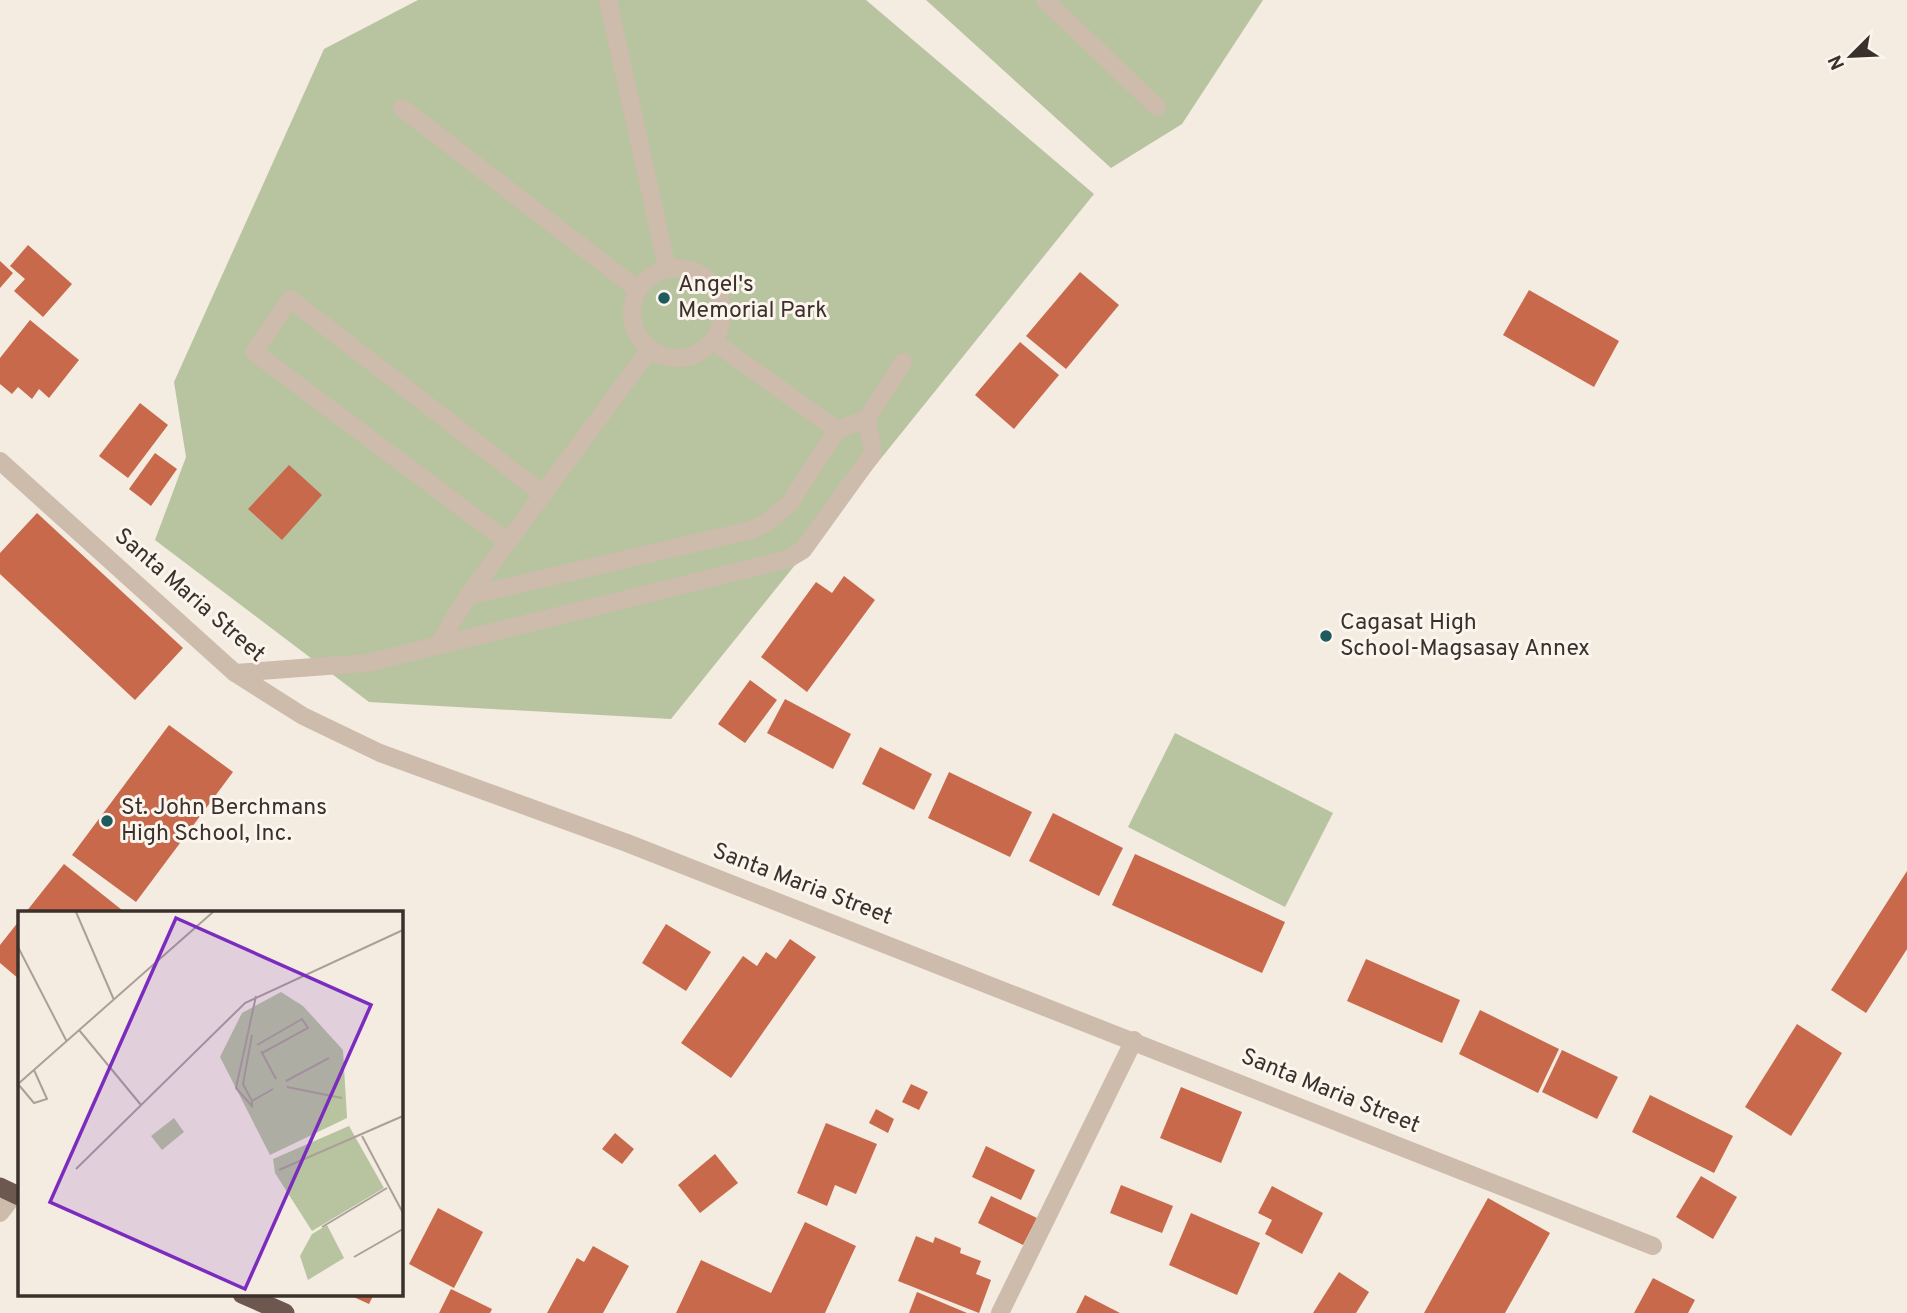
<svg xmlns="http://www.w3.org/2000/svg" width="1907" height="1313" font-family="Overpass,sans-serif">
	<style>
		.green { fill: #b8c4a0 }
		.building { fill: #c8694b }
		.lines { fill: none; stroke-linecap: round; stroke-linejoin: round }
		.service { stroke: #cdbbac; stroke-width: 18 }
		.minor { stroke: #cdbbac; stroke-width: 18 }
		.trunk { stroke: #6c584f; stroke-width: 19 }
		.poi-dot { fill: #1f5a5e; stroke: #fbf5ee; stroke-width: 2.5 }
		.labels { text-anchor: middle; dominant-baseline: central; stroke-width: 6; stroke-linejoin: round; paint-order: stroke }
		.poi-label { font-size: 23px; fill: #3b302b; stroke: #fbf5ee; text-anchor: start }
		.street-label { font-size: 23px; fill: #3b302b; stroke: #fbf5ee }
		.inset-road { fill: none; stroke: #aaa098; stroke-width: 2 }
		.view { fill: #7b2cbf; fill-opacity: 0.15; stroke: #7b2cbf; stroke-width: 3.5 }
		.inset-edge { fill: none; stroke: #3b302b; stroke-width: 3.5 }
	</style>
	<rect width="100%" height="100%" fill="#f4ebe1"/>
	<!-- green -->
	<g class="green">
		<path d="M 418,0 L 866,0 L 1094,194 L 671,719 L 369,702 L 155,540 L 186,457 L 174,382 L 324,49 Z"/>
		<path d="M 926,0 L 1263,0 L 1182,124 L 1111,168 Z"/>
		<path d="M 1175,733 L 1333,813 L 1285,907 L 1128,827 Z"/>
	</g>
	<!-- building -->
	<g class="building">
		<path d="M 28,245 L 72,284 L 43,317 L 14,291 L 25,279 L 10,266 Z"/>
		<path d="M 0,261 L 13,273 L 0,288 Z"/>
		<path d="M 1080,272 L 1119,305 L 1066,369 L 1026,336 Z"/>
		<path d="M 1529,290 L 1619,341 L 1594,387 L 1503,335 Z"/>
		<path d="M 30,320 L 79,360 L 49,398 L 39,389 L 32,399 L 18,387 L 12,394 L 0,384 L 0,358 Z"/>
		<path d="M 1020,342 L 1059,375 L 1014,429 L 975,395 Z"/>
		<path d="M 140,403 L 168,425 L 128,478 L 99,456 Z"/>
		<path d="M 155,453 L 177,469 L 151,506 L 129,489 Z"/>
		<path d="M 289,465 L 322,495 L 282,540 L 248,509 Z"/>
		<path d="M 37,513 L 183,648 L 135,700 L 0,574 L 0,553 Z"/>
		<path d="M 844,576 L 875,600 L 807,692 L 761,657 L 816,582 L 832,593 Z"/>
		<path d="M 750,680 L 777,700 L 745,743 L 718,724 Z"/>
		<path d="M 785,699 L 851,734 L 833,769 L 767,733 Z"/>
		<path d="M 169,725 L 233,772 L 136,902 L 72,855 Z"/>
		<path d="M 880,747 L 932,774 L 914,810 L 862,784 Z"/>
		<path d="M 949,772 L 1032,812 L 1010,857 L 928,818 Z"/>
		<path d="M 1053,813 L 1123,848 L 1099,896 L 1029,861 Z"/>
		<path d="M 1135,854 L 1285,922 L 1262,973 L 1112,905 Z"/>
		<path d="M 64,864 L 122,910 L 120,912 L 26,912 Z"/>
		<path d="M 1907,871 L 1907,949 L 1866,1013 L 1831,990 Z"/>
		<path d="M 19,921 L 19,979 L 0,963 L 0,945 Z"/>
		<path d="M 666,924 L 711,952 L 686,991 L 642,963 Z"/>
		<path d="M 790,939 L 816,957 L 731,1078 L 681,1043 L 743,956 L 757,966 L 766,952 L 776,959 Z"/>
		<path d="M 1366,959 L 1460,1000 L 1442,1043 L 1347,1001 Z"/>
		<path d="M 1480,1010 L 1559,1049 L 1538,1093 L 1459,1054 Z"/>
		<path d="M 1797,1024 L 1842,1053 L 1791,1136 L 1745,1107 Z"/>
		<path d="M 1562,1050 L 1618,1077 L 1597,1119 L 1542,1092 Z"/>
		<path d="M 911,1084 L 928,1092 L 919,1110 L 902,1102 Z"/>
		<path d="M 1181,1087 L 1242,1112 L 1221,1163 L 1160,1138 Z"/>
		<path d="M 1650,1095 L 1733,1136 L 1714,1173 L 1632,1132 Z"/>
		<path d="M 876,1109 L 894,1119 L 888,1133 L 869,1123 Z"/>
		<path d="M 826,1123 L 877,1144 L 856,1194 L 835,1185 L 827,1206 L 797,1193 Z"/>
		<path d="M 615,1133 L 634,1149 L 622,1164 L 602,1149 Z"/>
		<path d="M 986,1146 L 1035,1170 L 1021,1200 L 972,1177 Z"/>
		<path d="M 715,1154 L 738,1183 L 700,1213 L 678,1185 Z"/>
		<path d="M 1701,1176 L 1737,1197 L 1713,1239 L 1676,1217 Z"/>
		<path d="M 1121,1185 L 1173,1206 L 1162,1233 L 1110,1213 Z"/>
		<path d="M 1272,1186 L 1323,1213 L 1302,1254 L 1265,1234 L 1272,1220 L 1258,1213 Z"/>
		<path d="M 991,1196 L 1037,1218 L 1023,1245 L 978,1223 Z"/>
		<path d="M 1488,1198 L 1550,1233 L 1505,1313 L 1424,1313 Z"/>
		<path d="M 438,1208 L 483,1232 L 454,1288 L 409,1264 Z"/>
		<path d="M 1191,1213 L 1260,1243 L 1237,1295 L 1169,1265 Z"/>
		<path d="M 805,1222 L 856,1246 L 825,1313 L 676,1313 L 701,1260 L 771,1293 Z"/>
		<path d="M 916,1236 L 933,1243 L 935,1237 L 961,1248 L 960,1253 L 981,1261 L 976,1274 L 991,1280 L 979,1313 L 898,1281 Z"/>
		<path d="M 593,1246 L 629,1266 L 603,1313 L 547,1313 L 577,1258 L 584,1262 Z"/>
		<path d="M 1339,1272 L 1369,1292 L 1356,1313 L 1313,1313 Z"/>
		<path d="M 1653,1278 L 1695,1300 L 1688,1313 L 1634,1313 Z"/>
		<path d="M 451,1289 L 492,1309 L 490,1313 L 439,1313 Z"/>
		<path d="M 917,1292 L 967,1313 L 909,1313 Z"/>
		<path d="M 347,1294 L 374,1294 L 369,1304 Z"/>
		<path d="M 1085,1295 L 1120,1313 L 1076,1313 Z"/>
	</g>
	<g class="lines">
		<!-- service -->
		<g class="service">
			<path d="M 608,0 L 667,268"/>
			<path d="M 1045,0 L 1157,107"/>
			<path d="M 402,108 L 637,289"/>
			<circle cx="677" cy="313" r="45"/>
			<path d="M 713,341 L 837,430"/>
			<path d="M 867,419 L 903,362"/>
			<path d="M 508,542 L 254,352 L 290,299 L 543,494"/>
			<path d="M 438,645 L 468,596 L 649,350"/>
			<path d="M 235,673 L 367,663 L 788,559 L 803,550 L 873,453 L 867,419 L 837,430 L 790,503 L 766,523 L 751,530 L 468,596"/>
		</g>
		<!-- minor -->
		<g class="minor">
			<path d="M 0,461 L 235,673 L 303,716 L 380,753 L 627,843 L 1653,1246"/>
			<path d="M 0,1213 L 15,1194"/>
			<path d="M 1000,1313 L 1134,1040"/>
		</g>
		<!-- trunk -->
		<g class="trunk">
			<path d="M 0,1187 L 19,1196"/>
			<path d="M 242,1294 L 285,1313"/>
		</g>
	</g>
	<!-- markers -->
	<g class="poi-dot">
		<circle cx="664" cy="298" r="7"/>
		<circle cx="1326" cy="636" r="7"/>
		<circle cx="107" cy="821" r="7"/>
	</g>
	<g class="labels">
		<!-- poi labels -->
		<g class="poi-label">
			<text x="678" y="285">Angel's<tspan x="678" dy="26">Memorial Park</tspan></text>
			<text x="1340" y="623">Cagasat High<tspan x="1340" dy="26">School-Magsasay Annex</tspan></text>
			<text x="121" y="808">St. John Berchmans<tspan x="121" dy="26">High School, Inc.</tspan></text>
		</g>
		<!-- street labels -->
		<g class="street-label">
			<text transform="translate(189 596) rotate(41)">Santa Maria Street</text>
			<text transform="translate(802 885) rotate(21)">Santa Maria Street</text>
			<text transform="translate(1330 1092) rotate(22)">Santa Maria Street</text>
		</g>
	</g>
	<!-- overview -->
	<g transform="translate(18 911)">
		<rect width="385" height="385" fill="#f4ebe1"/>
		<path d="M 263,81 L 285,95 L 325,139 L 329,207 L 252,244 L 202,146 L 224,102 ZM 156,207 L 166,221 L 144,239 L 133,225 ZM 331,215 L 366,277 L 294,320 L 257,262 L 255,248 ZM 309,314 L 326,347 L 290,369 L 282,345 L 294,323 Z" fill="#b8c4a0"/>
		<path class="inset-road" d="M 58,1 L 96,89M 0,36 L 49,131M 238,85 L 218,177 L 234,195 L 234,190 L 255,178M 61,119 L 123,194M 234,124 L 225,173 L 234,190M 239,134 L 284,108 L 290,117 L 244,142M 243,140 L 258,168M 268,170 L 311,147M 0,173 L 16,192 L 29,188 L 16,159M 0,173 L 195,1M 269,176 L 324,187M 344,225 L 385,302M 58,258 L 227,92 L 385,19M 261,259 L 385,205M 304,316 L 369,277M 336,346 L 385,318"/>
		<path class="view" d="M 158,7 L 353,94 L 227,378 L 32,291 Z"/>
		<rect width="385" height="385" class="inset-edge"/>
	</g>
	<!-- north arrow -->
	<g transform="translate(1851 56) rotate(246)" stroke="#fbf5ee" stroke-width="5" paint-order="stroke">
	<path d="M0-5L12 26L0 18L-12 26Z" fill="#3b302b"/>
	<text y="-10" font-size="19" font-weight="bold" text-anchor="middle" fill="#3b302b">N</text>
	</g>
</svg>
